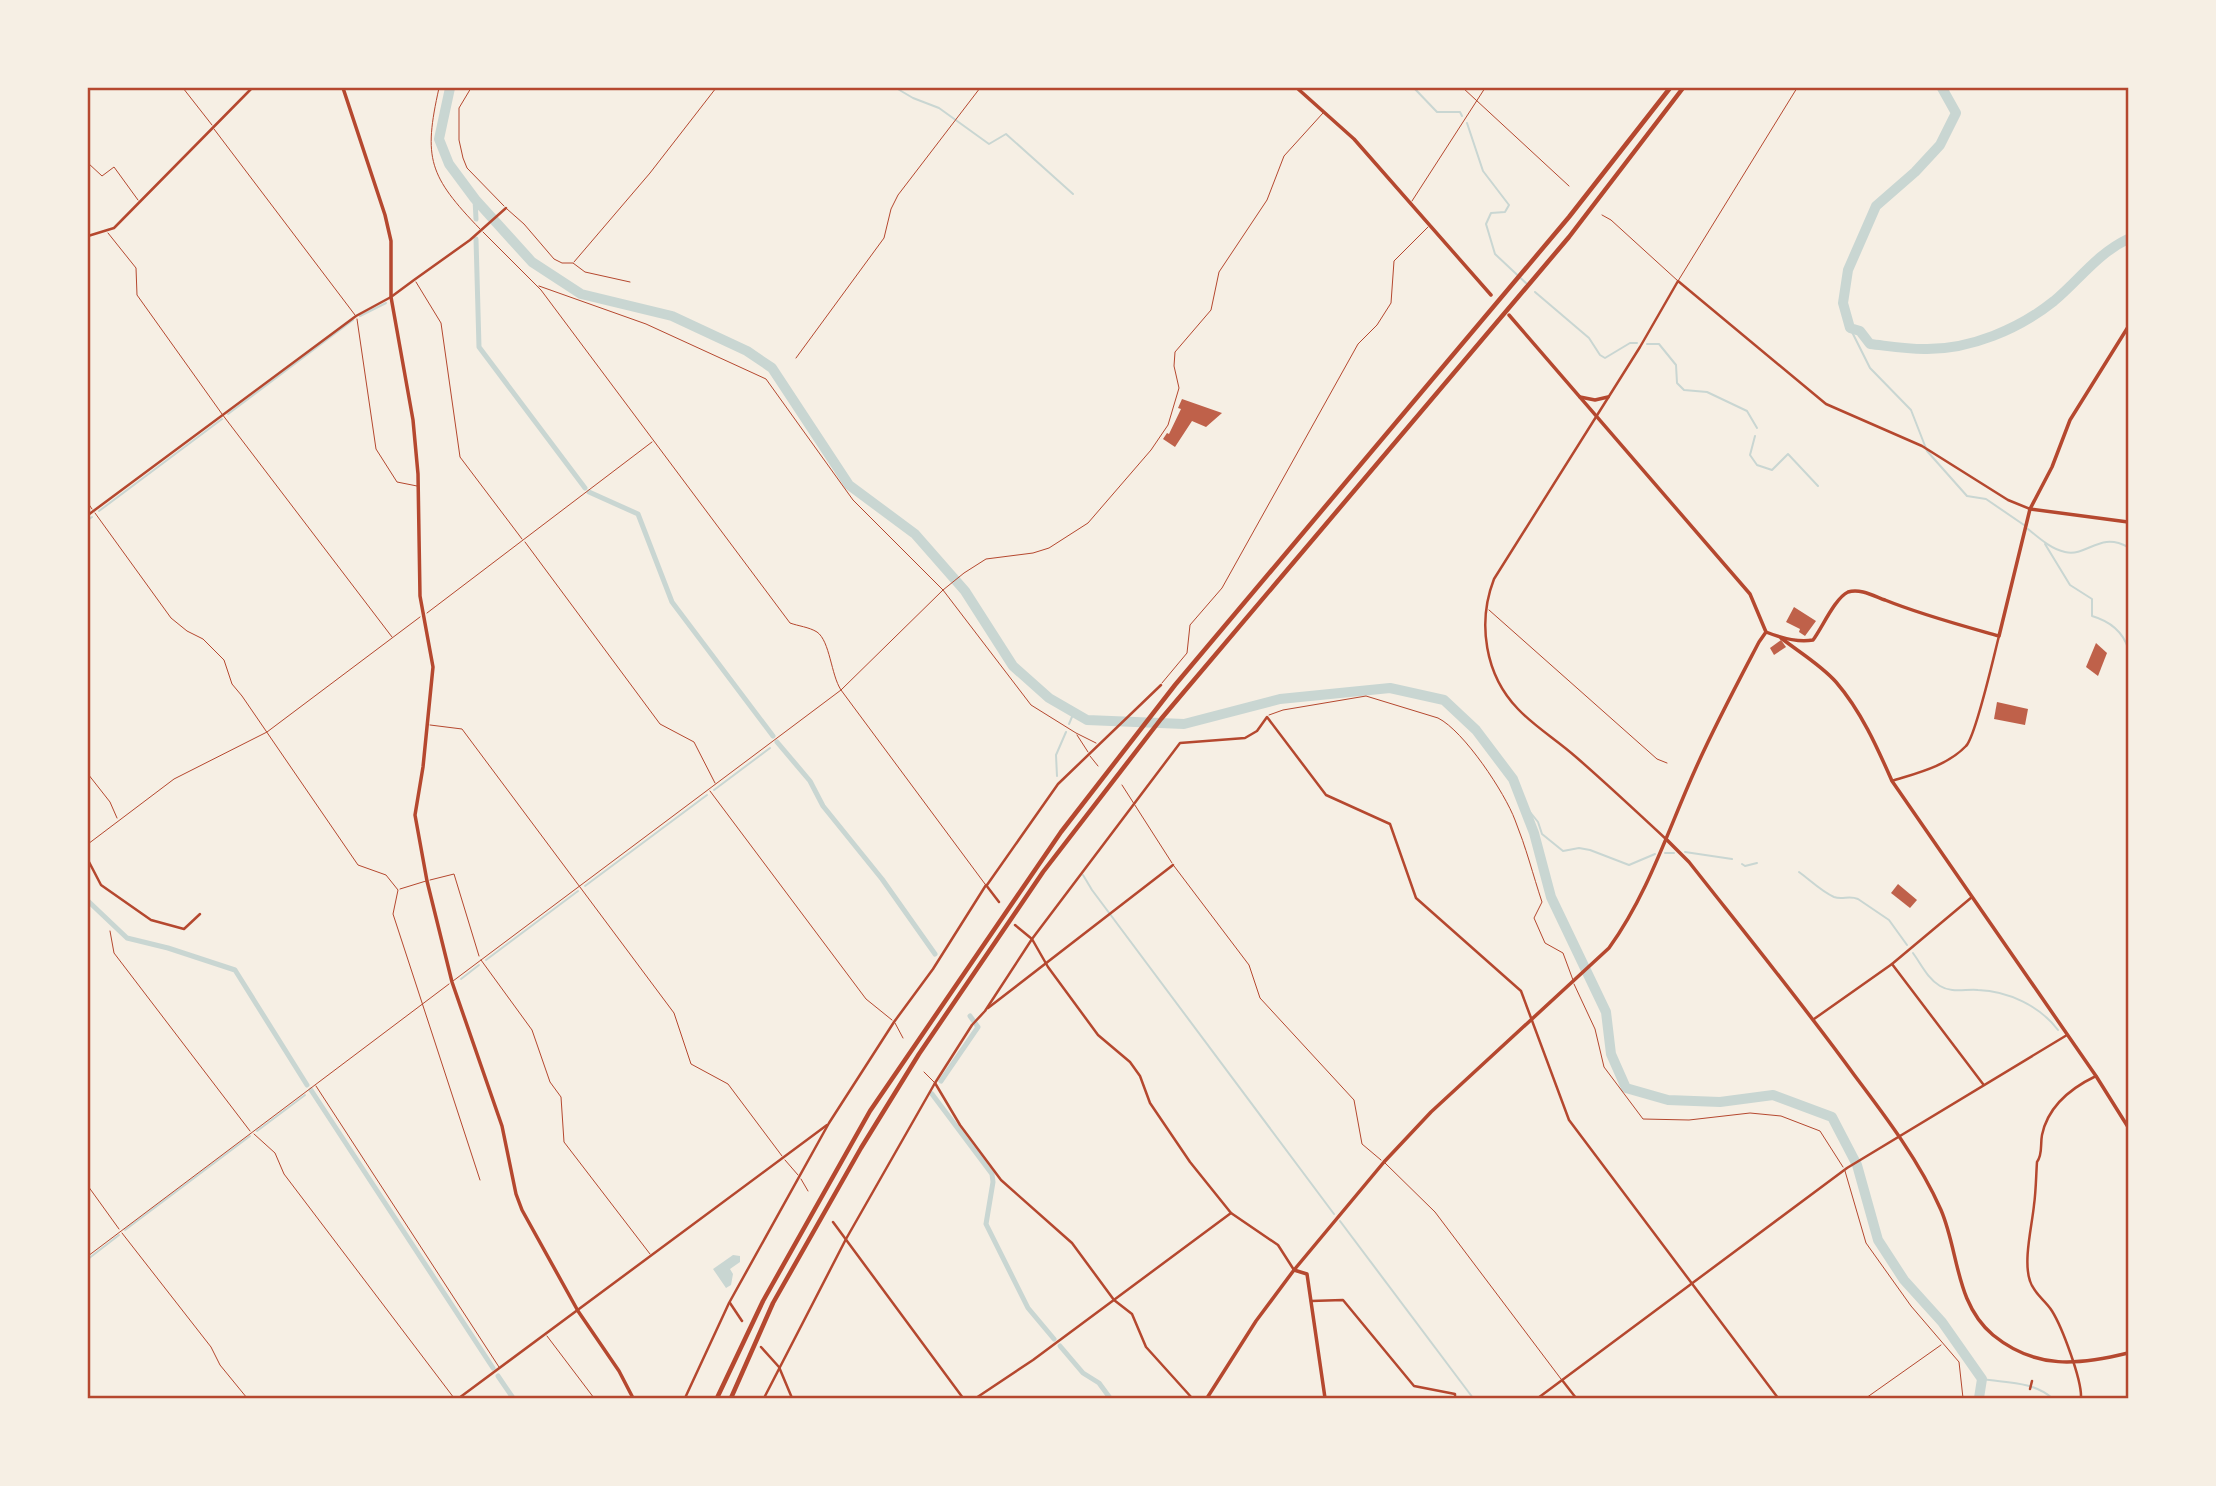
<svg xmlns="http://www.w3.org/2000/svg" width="2216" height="1486" font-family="'DejaVu Sans',sans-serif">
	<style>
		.water { fill: #c9d6d2 }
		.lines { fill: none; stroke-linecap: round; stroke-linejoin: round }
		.stream { stroke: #c9d6d2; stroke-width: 2 }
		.canal { stroke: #c9d6d2; stroke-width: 5 }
		.river { stroke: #c9d6d2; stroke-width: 10 }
		.building { fill: #bf614a }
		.service { stroke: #b5482f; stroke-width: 1 }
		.minor { stroke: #b5482f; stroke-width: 2.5 }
		.tertiary { stroke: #b5482f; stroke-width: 3.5 }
		.secondary { stroke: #b5482f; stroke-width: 3.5 }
		.motorway { stroke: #b5482f; stroke-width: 4.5 }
		.neatline { fill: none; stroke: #b5482f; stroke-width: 2.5 }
	</style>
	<rect width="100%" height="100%" fill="#f6efe4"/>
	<!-- water -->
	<path class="water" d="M 733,1255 L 740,1256 L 740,1262 L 730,1269 L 733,1274 L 731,1285 L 726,1288 L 713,1269 Z"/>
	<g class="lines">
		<!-- stream -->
		<g class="stream">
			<path d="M 896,88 L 913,98 L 939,108 L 989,144 L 1006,134 L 1073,194"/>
			<path d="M 1414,88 L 1437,112 L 1460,112 L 1462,116"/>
			<path d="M 1467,123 L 1483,171 L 1509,205 L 1505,212 L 1491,213 L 1486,224 L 1495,254 L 1528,285"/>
			<path d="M 1535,292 L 1589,338 L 1600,355 L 1605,358 L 1630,343 L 1637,343"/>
			<path d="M 360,316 L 386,303"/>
			<path d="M 1850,328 L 1870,368 L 1911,410 L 1927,451 L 1967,496 L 1986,499 L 2024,525"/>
			<path d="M 1647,344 L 1659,344 L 1676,365 L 1677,383 L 1684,390 L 1707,392 L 1747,411 L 1757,428"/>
			<path d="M 228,414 L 353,320"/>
			<path d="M 1755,436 L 1750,455 L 1757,465 L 1772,470 L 1788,454 L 1818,486"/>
			<path d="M 99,511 L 222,419"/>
			<path d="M 88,520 L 92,517"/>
			<path d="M 2028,529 C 2039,538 2051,549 2065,552 C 2088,557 2099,531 2128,547"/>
			<path d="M 2045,544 L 2070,585 L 2092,599 L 2092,616 C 2109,621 2122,630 2128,648"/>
			<path d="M 1069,724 L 1074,712"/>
			<path d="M 777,743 L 778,742"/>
			<path d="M 1057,776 L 1056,755 L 1066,732"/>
			<path d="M 714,790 L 770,748"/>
			<path d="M 1522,802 L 1538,822 L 1542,834 L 1563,851 L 1579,848 L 1590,850 L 1629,865 L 1655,854"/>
			<path d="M 1685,852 L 1732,859"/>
			<path d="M 1665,853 L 1674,853"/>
			<path d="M 1742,864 L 1745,866 L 1757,863"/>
			<path d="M 1799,872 C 1810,880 1822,892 1834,897 C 1843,900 1849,895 1858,899 L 1889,920 L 1907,945"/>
			<path d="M 1083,875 L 1092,890 L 1334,1214"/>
			<path d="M 585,886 L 707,795"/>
			<path d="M 1913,953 C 1921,964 1928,979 1940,986 C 1951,993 1965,989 1978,990 C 2008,991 2040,1006 2058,1030"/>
			<path d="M 486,960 L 578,891"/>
			<path d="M 461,979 L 479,965"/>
			<path d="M 310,1091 L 311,1090"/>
			<path d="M 257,1131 L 305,1095"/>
			<path d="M 1340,1221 L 1473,1398"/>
			<path d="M 125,1230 L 250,1136"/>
			<path d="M 88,1259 L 119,1235"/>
			<path d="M 1982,1379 C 2007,1383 2032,1381 2052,1398"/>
		</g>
		<!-- canal -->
		<g class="canal">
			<path d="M 475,199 L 476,219"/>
			<path d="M 476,239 L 479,347 L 585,488"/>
			<path d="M 589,492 L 638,514 L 672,602 L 773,736"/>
			<path d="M 777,742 L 810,781 L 823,806 L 882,879 L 935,954"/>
			<path d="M 88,901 L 127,938 L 168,948 L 235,970 L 307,1085"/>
			<path d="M 941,1081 L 978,1027 L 970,1016"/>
			<path d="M 311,1090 L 493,1368"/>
			<path d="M 932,1094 L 992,1174 L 993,1182 L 986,1224 L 1028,1308 L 1054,1339"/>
			<path d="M 1060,1346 L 1083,1373 L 1099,1383 L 1110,1398"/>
			<path d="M 498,1376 L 513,1398"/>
		</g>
		<!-- river -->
		<g class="river">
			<path d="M 450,88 L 439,139 L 449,164 L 475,199 L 532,262 L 581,294 L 672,316 L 747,351 L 772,368 L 849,485 L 915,534 L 965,591 L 1013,666 L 1049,698 L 1087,720 L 1184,724 L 1280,699 L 1390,688 L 1444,700 L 1476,730 L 1513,779 L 1534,833 L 1551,897 L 1606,1012 L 1611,1054 L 1626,1088 L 1668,1100 L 1720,1102 L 1773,1095 L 1832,1117 L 1857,1165 L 1878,1240 L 1904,1280 L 1942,1322 L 1982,1379 L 1979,1398"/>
			<path d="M 1942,88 L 1956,113 L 1940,145 L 1915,172 L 1876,206 L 1848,270 L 1843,303 L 1850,328 L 1860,331 L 1870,344 C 1888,346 1906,349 1924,349 C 1970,350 2019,329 2054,301 C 2079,280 2098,253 2128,239"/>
		</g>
	</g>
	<!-- building -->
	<g class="building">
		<path d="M 1182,399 L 1222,413 L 1206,427 L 1192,421 L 1175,447 L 1163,439 L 1167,433 L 1169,434 L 1181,409 L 1178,408 Z"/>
		<path d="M 1794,607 L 1816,621 L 1805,636 L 1799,632 L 1800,629 L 1786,622 Z"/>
		<path d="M 1781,640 L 1786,647 L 1774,655 L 1770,648 Z"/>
		<path d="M 2096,643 L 2107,653 L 2098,676 L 2086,667 Z"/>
		<path d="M 1997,702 L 2028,709 L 2025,725 L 1994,719 Z"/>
		<path d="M 1898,884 L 1917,900 L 1910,908 L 1891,893 Z"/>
	</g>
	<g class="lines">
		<!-- service -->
		<g class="service">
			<path d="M 183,88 L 212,125"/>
			<path d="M 439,88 C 423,159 429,176 480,229"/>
			<path d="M 471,88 L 459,108 L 459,140 L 463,158 L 467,168 L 504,206"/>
			<path d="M 1463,88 L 1569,186"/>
			<path d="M 214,129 L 355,315"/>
			<path d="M 88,163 L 102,176 L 114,167 L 138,200"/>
			<path d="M 1412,201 L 1485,88"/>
			<path d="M 507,209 L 524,224 L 554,259 L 562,263 L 573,263 L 585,272 L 630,282"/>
			<path d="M 1602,215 L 1611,220 L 1678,281 L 1797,88"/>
			<path d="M 483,232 L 541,290 L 790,623 C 798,626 809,627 817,632 C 830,641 831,675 841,690 L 985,884"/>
			<path d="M 108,233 L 136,268 L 137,295 L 222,414 L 392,637"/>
			<path d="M 574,262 L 650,173 L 716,88"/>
			<path d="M 416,282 L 441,323 L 460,457 L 522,539"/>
			<path d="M 539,286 L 646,324 L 766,379 L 853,500 L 943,590 L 1031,705 L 1076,733 L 1096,743"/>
			<path d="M 357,319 L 376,449 L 397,482 L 417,486"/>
			<path d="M 796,358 L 884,238 L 891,209 L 898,195 L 980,88"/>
			<path d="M 88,503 L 92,509"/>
			<path d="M 95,513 L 171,618 L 187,631 L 203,639 L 224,660 L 232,684 L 242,696 L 358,865 L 386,875 L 398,890 L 393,914 L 480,1180"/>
			<path d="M 525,542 L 660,724 L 694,742 L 715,783"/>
			<path d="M 1489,610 L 1657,759 L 1667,763"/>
			<path d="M 427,613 L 652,442"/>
			<path d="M 1162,683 L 1187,653 L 1190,625 L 1222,588 L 1358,344 L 1377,325 L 1391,303 L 1394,261 L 1428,227"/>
			<path d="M 1269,715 L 1283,710 L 1366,696 L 1438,718 C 1464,731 1505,793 1515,820 C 1526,847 1533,875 1542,902 L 1534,918 L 1545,943 L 1563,953 L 1573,980"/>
			<path d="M 430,725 L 462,729 L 674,1013 L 691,1064 L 728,1084 L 782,1156"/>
			<path d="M 1077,735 L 1088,752"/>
			<path d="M 1090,756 L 1098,766"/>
			<path d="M 88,774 L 110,802 L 117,818"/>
			<path d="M 1122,785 L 1172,863"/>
			<path d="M 710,791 L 866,999 L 892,1020"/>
			<path d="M 88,844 L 174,779 L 267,732 L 420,617"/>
			<path d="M 1174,866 L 1249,965 L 1260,998 L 1354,1100 L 1362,1144 L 1381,1160"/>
			<path d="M 430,880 L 454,874 L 479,956"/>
			<path d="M 400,889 L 426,881"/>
			<path d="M 110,931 L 114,953 L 250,1131"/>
			<path d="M 481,960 L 532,1030 L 550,1082 L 561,1097 L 564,1142 L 650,1254"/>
			<path d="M 453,981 L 841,690 L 943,590 L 964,573 L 986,559 L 1033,553 L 1049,548 L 1088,523 L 1151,450 L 1168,425 L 1179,388 L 1174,366 L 1175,352 L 1211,310 L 1219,272 L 1267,200 L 1284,156 L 1323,113"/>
			<path d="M 1574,984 L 1595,1029 L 1604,1067 L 1643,1119 L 1689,1120 L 1750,1113 L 1781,1116 L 1820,1131 L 1843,1167"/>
			<path d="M 895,1023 L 903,1038"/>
			<path d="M 924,1072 L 935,1083"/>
			<path d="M 316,1086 L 499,1367"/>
			<path d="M 254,1134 L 275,1153 L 284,1174 L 454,1398"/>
			<path d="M 785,1160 L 798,1175"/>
			<path d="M 1385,1163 L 1435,1212 L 1561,1379"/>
			<path d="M 1845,1171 L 1866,1243 L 1911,1306 L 1959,1362 L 1963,1398"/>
			<path d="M 801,1179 L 808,1191"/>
			<path d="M 88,1186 L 119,1229"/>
			<path d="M 122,1233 L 211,1347 L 220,1365 L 247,1398"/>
			<path d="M 88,1256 L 449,984"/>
			<path d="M 547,1336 L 594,1398"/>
			<path d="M 1866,1398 L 1941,1345"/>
		</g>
		<!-- minor -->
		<g class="minor">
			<path d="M 88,236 L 114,228 L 252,88"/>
			<path d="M 88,515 L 356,316 L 391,297 L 414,280 L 470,240 L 506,208"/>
			<path d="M 1892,781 C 1917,773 1947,766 1966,746 C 1976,736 1994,655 1999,636"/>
			<path d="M 1667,840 C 1637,812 1607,784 1576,757 C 1557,740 1535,727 1518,709 C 1485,675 1477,623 1494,579 L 1640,347 L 1678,281 L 1826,404 L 1922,446 L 2008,500 L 2030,509"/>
			<path d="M 88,860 L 101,885 L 151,920 L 184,929 L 200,914"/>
			<path d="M 987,885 L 1058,784 L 1161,685"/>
			<path d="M 1015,925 L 1032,939 L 1048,967 L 1098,1035 L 1130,1062 L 1140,1076 L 1150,1103 L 1190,1162 L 1231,1213 L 1278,1245 L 1294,1270"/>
			<path d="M 1892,964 L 1983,1084"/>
			<path d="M 988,1008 L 1173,865"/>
			<path d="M 1814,1019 L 1892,964 L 1972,897"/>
			<path d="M 935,1083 L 960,1125 L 1001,1180 L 1072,1243 L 1114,1300 L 1132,1314 L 1146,1347 L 1192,1398"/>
			<path d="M 833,1222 L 963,1398"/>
			<path d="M 1311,1301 L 1343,1300 L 1414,1386 L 1455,1394 L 1455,1398"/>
			<path d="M 730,1303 L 742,1321"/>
			<path d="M 761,1347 L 779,1367 L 792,1398"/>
			<path d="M 1562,1380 L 1576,1398"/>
			<path d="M 2030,1389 L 2032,1381"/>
			<path d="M 459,1398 L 827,1125"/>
			<path d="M 685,1398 L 729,1303 L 829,1123 L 894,1022 L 933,969 L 986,885 L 999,902"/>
			<path d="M 764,1398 L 846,1239 L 935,1083 L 972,1025 L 985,1011 L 1032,939 L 1180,743 L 1245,738 L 1257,731 L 1267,717 L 1326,795 L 1390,824 L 1416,898 L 1521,991 L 1569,1120 L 1778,1398"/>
			<path d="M 976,1398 L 1033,1360 L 1231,1213"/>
			<path d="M 1538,1398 L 1847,1168 L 2067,1035"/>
			<path d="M 2081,1398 C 2082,1380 2062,1327 2052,1311 C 2045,1300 2034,1294 2030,1281 C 2023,1261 2032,1226 2034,1205 C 2036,1191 2036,1176 2037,1162 C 2043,1154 2040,1145 2042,1135 C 2048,1106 2071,1088 2096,1076"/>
		</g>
		<!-- tertiary -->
		<g class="tertiary">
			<path d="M 343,88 L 385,215 L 391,241 L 391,297 L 413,420 L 418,474 L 420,596 L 433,667 L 423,767 L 415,815 L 427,881 L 452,982 L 502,1126 L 516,1194 L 522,1210 L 578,1311 L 619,1371 L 633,1398"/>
			<path d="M 1580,397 L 1595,400 L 1608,397"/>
			<path d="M 1781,638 C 1799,652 1821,665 1836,682 C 1861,711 1877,747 1892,781 L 2096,1076 L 2128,1127"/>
			<path d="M 1667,840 L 1689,862 C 1745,933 1802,1003 1855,1076 C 1886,1117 1920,1162 1941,1210 C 1959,1252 1955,1303 1993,1335 C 2036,1370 2079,1365 2128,1353"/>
			<path d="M 1294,1270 L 1307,1274 L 1325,1398"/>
		</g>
		<!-- secondary -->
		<g class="secondary">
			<path d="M 1297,88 L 1354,139 L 1491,295"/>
			<path d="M 1509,315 L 1750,594 L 1766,632 C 1781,638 1797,643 1813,640 C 1822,628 1835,598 1848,592 C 1860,588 1874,596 1885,600 C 1922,615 1960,625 1999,636 L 2030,509 L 2052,467 L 2070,420 L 2128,327"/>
			<path d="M 2030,509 L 2128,522"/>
			<path d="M 1207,1398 L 1256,1321 L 1294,1270 L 1384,1162 L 1431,1112 L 1609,948 C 1648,894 1668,830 1695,770 C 1714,727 1737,684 1759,642 L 1766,632"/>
		</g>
		<!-- motorway -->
		<g class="motorway">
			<path d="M 717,1398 L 763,1301 L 870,1111 L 1061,832 L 1175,685 L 1569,217 L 1670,88"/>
			<path d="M 731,1398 L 773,1303 L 861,1148 L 919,1054 L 1043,872 L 1161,719 L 1569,237 L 1683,88"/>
		</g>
	</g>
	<!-- border -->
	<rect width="2216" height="1486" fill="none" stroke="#f6efe4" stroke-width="178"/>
	<rect x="89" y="89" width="2038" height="1308" class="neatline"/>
</svg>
